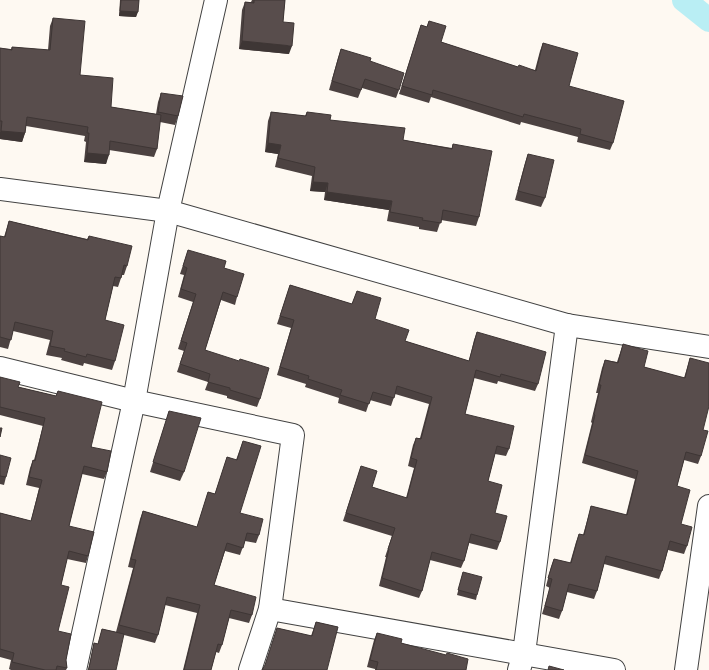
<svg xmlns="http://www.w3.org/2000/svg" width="709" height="670" font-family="'Playfair Display',serif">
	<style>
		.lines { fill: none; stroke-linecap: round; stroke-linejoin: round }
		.canal { stroke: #b9eef4; stroke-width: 24 }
		.minor-casing { stroke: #424242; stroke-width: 24 }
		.minor { stroke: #fff; stroke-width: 22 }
		.wall { fill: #4c4241 }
		.shaded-wall { fill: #3e3635 }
		.building { fill: #584d4c; stroke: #3e3635 }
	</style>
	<rect width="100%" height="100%" fill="#fef9f2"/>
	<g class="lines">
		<!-- canal -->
		<path class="canal" d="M 684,0 L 709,20"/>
		<defs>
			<g id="minor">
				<path d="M 0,189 L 168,211 L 567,325 L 709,347"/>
				<path d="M 0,368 L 134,401 L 293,435 L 270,609 L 250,670"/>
				<path d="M 270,609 L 614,670"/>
				<path d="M 75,670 L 134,401 L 168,211 L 216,0"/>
				<path d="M 519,670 L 524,653 L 567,325"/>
				<path d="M 686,670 L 709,506"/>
			</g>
		</defs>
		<!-- minor casing -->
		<use href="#minor" class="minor-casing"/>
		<!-- minor -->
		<use href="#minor" class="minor"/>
	</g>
	<!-- wall -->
	<g class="wall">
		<path d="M 120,0 L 139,0 L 136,17 L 119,16 Z"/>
		<path d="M 252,0 L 285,0 L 283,22 L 289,54 L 239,49 L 242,10 L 245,2 L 251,2 Z"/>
		<path d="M 53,18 L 80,75 L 111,107 L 156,114 L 158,102 L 161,93 L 178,116 L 175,125 L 160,122 L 157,149 L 154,157 L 109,150 L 106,164 L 84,162 L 86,142 L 84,141 L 85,136 L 26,126 L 25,133 L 22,142 L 0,139 L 0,48 L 11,49 L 12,47 L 48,50 L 50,26 Z"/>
		<path d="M 429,21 L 441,42 L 518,67 L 535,70 L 540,51 L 543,43 L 569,86 L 613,143 L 610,150 L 577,142 L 578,137 L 521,122 L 520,125 L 431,97 L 429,103 L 399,94 L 421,25 L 427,27 Z"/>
		<path d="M 341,49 L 370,61 L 399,90 L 396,98 L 362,88 L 358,98 L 329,90 L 338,58 Z"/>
		<path d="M 271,112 L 305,116 L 307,112 L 330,120 L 403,140 L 452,148 L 453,144 L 479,217 L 476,226 L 441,220 L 437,232 L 419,229 L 419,227 L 387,221 L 389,210 L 324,200 L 325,192 L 310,191 L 312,176 L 275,167 L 278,154 L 265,152 L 268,121 Z"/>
		<path d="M 528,154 L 545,198 L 541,207 L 515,200 L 525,163 Z"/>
		<path d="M 9,221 L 87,239 L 89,236 L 127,266 L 124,275 L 122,275 L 118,287 L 113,286 L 105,320 L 115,361 L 112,370 L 84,363 L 83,366 L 61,360 L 62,358 L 46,355 L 50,340 L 13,331 L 8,349 L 0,347 L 0,236 L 4,237 Z"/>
		<path d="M 188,250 L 224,268 L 237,297 L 235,305 L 221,300 L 205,350 L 260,399 L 257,407 L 227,398 L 227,396 L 205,390 L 208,382 L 177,372 L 184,351 L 178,349 L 193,302 L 178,297 L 184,275 L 180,274 Z"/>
		<path d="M 290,285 L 352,304 L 357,291 L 375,319 L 405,341 L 469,361 L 474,340 L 477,332 L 538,384 L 535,391 L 498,381 L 497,384 L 474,378 L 465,414 L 509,449 L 506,456 L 495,454 L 488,481 L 500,542 L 497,550 L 469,543 L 464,561 L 461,568 L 430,560 L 422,591 L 419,598 L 379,586 L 386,557 L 385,557 L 392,536 L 343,521 L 361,466 L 372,487 L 406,498 L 414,468 L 408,466 L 413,445 L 416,438 L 420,438 L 429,404 L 395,394 L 391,406 L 370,400 L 366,412 L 338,403 L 339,398 L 305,387 L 306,384 L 277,375 L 291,328 L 277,324 Z"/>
		<path d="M 623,344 L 644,367 L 684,378 L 690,358 L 703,430 L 701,456 L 698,464 L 684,460 L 677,486 L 681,524 L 687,546 L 684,554 L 668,550 L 662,571 L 659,579 L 604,564 L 597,591 L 594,599 L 567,592 L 562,611 L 559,619 L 542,614 L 550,588 L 546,586 L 551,567 L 554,559 L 570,563 L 576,542 L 579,534 L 583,535 L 589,514 L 591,506 L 626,515 L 635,479 L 582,463 L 592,423 L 591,422 L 598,393 L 596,393 L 602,368 L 605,360 L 617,362 Z"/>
		<path d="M 0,377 L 18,387 L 56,396 L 58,391 L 107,472 L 104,479 L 82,474 L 69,526 L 88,556 L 86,563 L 67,559 L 61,585 L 58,631 L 66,660 L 67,668 L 66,670 L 11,670 L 9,669 L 11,660 L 0,657 L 0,513 L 31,521 L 39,488 L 26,485 L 30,468 L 33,460 L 34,460 L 43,426 L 0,415 Z"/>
		<path d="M 169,411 L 184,472 L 180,481 L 150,472 Z"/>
		<path d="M 243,441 L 240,513 L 259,535 L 256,543 L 245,541 L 240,555 L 225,551 L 214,585 L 252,615 L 249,623 L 229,618 L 222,645 L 219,653 L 216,652 L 211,670 L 183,670 L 197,613 L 165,605 L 158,635 L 155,643 L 124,635 L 88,670 L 93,648 L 94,643 L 98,644 L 102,629 L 116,632 L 133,568 L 128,567 L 140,519 L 143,511 L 197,527 L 208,492 L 215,494 L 227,457 L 236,460 Z"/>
		<path d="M 0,455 L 6,477 L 4,485 L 0,484 Z"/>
		<path d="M 463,572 L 477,595 L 476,600 L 457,595 Z"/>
		<path d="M 316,622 L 338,627 L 265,666 L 277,628 L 311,636 Z"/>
		<path d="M 377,633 L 401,643 L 466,670 L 375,670 L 375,669 L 367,667 L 374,640 Z"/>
	</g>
	<!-- shaded-wall -->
	<g class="shaded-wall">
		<path d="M 120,11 L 138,12 L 136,17 L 119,16 Z"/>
		<path d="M 242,41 L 292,46 L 289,54 L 239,49 Z"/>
		<path d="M 1,131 L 25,133 L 22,142 L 0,139 L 0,132 Z"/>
		<path d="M 268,143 L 281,145 L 278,154 L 265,152 Z"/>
		<path d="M 87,153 L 109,155 L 106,164 L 84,162 Z"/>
		<path d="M 313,182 L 328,183 L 325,192 L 310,191 Z"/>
		<path d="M 327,192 L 392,201 L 389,210 L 324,200 Z"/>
	</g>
	<!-- building -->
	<g class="building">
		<path d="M 121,0 L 139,0 L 138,12 L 120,11 Z"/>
		<path d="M 254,0 L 285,0 L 283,22 L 294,23 L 292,46 L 242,41 L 245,2 L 254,3 Z"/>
		<path d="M 53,18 L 85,21 L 80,75 L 113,78 L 111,107 L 161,115 L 157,149 L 110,141 L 109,155 L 87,153 L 89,133 L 87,133 L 88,127 L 27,117 L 25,133 L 1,131 L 2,121 L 0,121 L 0,48 L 12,50 L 12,47 L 50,50 Z"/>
		<path d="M 429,21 L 446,26 L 441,42 L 518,67 L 519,65 L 536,71 L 543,43 L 578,53 L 569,86 L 624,101 L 613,143 L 580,134 L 581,129 L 524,114 L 523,117 L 433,90 L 432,95 L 402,86 L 421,25 L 427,27 Z"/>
		<path d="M 341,49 L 371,58 L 370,61 L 404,73 L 399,90 L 365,79 L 361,90 L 332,81 Z"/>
		<path d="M 161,93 L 183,96 L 178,116 L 158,112 Z"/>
		<path d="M 271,112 L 306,116 L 307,112 L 331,115 L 330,120 L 405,128 L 403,140 L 452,149 L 453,144 L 492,151 L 479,217 L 443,210 L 441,223 L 422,220 L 423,218 L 390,212 L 392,201 L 327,192 L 328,183 L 313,182 L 315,167 L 278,158 L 281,145 L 268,143 Z"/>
		<path d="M 528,154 L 554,160 L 545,198 L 518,191 Z"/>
		<path d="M 9,221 L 88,240 L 89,236 L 132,246 L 127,266 L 124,265 L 121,278 L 115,277 L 105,320 L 124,325 L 115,361 L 87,354 L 86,357 L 64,351 L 65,349 L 50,346 L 53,331 L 15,322 L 11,340 L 0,337 L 0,236 L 5,237 Z"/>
		<path d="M 188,250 L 226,261 L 224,268 L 244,274 L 237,297 L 223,292 L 205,350 L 239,361 L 240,359 L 269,368 L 260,399 L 230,390 L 230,388 L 208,382 L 210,374 L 180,364 L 187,343 L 181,341 L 196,294 L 181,289 L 187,268 L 183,266 Z"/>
		<path d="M 290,285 L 352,304 L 357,291 L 381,298 L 375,319 L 409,330 L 405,341 L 469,361 L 477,332 L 546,352 L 538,384 L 501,374 L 500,377 L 476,370 L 465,414 L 514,426 L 509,449 L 497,446 L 488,481 L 502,485 L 495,513 L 507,516 L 500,542 L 471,534 L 464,561 L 432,552 L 422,591 L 382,578 L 389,549 L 388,549 L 395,528 L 346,513 L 361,466 L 377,471 L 372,487 L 407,498 L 417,460 L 411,458 L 416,438 L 421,439 L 432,397 L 397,386 L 394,398 L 373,392 L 369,404 L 340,395 L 342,390 L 308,379 L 309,376 L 280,367 L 294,320 L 280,316 Z"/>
		<path d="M 623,344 L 648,351 L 644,367 L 685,378 L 690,358 L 709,363 L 709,406 L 703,430 L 708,431 L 701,456 L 686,452 L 677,486 L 690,490 L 681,524 L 692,527 L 687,546 L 670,541 L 662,571 L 606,556 L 597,591 L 569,584 L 562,611 L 545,606 L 552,579 L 548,578 L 554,559 L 571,563 L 579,534 L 584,535 L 591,506 L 627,515 L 638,471 L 585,455 L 595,415 L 594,414 L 601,385 L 599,385 L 605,360 L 618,363 Z"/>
		<path d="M 0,377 L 20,382 L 18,387 L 56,396 L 58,391 L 102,402 L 91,447 L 111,451 L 107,472 L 84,466 L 69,526 L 94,532 L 88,556 L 69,551 L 61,585 L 69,587 L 58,631 L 71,634 L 66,660 L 67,668 L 57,666 L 56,670 L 45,670 L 12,662 L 14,653 L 0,649 L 0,513 L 31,521 L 42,480 L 29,477 L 33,460 L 35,461 L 45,418 L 0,407 Z"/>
		<path d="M 169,411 L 201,418 L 184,472 L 153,462 Z"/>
		<path d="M 0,428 L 2,428 L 0,437 Z"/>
		<path d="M 243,441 L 261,446 L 240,513 L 263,519 L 259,535 L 247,533 L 243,548 L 227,543 L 214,585 L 256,597 L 252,615 L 231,610 L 222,645 L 218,644 L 211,670 L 184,670 L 200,605 L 167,597 L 158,635 L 119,625 L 136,560 L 131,559 L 143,511 L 197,527 L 208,492 L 215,494 L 227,457 L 237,460 Z"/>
		<path d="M 0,455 L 11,458 L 6,477 L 0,476 Z"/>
		<path d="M 463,572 L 482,577 L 477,595 L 458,590 Z"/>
		<path d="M 316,622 L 338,627 L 327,670 L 262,670 L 265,665 L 277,628 L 312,636 Z"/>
		<path d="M 102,629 L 124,634 L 116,670 L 88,670 L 89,668 L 94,643 L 98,644 Z"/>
		<path d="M 377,633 L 402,639 L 401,643 L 446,655 L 447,653 L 468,659 L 466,670 L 376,670 L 378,662 L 370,660 Z"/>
		<path d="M 549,666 L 564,670 L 548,670 Z"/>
	</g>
</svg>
